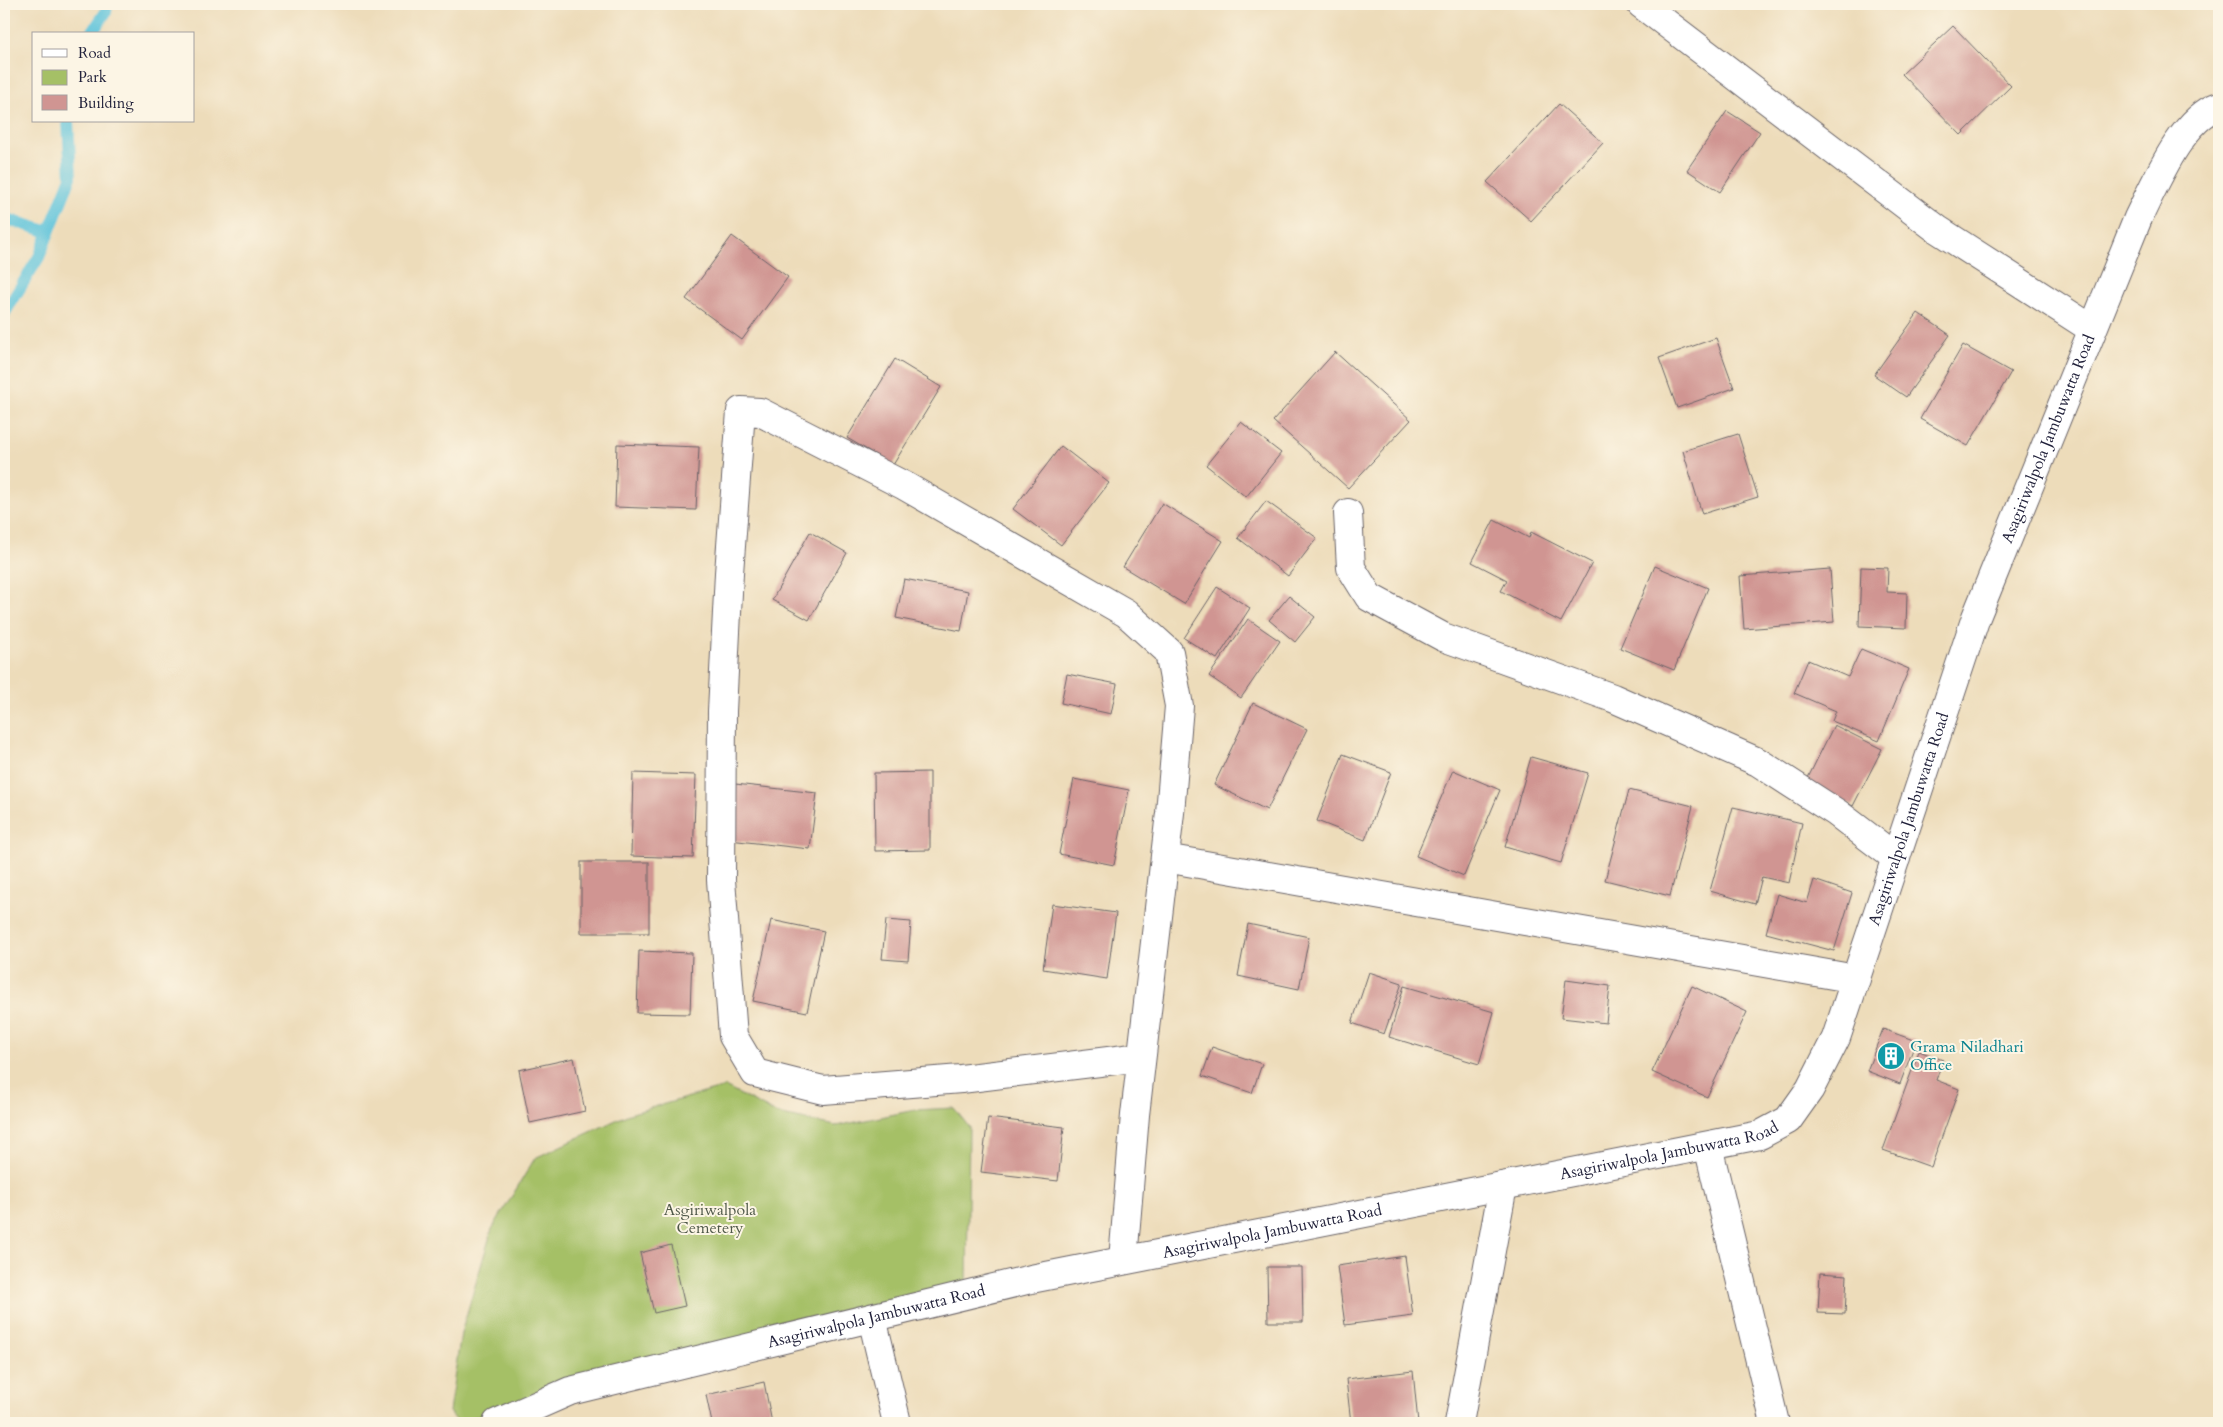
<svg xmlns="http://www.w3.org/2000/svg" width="2223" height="1427" font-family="Cardo,serif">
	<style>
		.green { fill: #a5c066; stroke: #647150 }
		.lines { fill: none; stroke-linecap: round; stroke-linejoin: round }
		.stream { stroke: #5dc3da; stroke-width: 12 }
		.building { fill: #d09592 }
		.minor-casing { stroke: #696367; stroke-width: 30 }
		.minor { stroke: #fff; stroke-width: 28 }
		.labels { text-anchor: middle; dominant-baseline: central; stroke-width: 4; stroke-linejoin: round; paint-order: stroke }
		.street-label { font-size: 16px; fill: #22223b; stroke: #fcf5e5 }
		.culture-label { font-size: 16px; fill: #0d838f; stroke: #fcf5e5; text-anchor: start }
		.park-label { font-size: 16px; fill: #50594a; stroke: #fcf5e5 }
	</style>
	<rect width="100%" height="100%" fill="#fcf5e5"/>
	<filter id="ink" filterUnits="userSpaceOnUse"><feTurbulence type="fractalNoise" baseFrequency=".02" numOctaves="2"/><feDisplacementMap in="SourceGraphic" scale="10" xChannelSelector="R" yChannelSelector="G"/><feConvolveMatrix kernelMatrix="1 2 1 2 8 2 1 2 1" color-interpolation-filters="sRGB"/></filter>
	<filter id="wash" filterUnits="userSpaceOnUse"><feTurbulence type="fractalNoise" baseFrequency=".0096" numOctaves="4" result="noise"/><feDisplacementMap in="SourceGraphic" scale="20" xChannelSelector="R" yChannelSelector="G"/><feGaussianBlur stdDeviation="1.12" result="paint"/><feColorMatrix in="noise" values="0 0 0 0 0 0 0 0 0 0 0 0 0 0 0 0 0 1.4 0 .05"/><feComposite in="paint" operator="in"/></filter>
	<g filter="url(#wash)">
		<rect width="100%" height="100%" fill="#eddcba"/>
		<!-- green -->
		<path class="green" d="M 725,1087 L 777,1114 L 836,1126 L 915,1110 L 954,1108 L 969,1127 L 967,1285 L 514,1403 L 459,1423 L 449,1412 L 461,1333 L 492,1229 L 535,1158 L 629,1114 Z"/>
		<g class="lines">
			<!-- stream -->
			<g class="stream">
				<path d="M 91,34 L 106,12 L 107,4"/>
				<path d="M 4,218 L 49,232"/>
				<path d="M 4,314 L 39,257 L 71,177 L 68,121"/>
			</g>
		</g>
		<g id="blocks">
			<!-- building -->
			<g class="building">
				<path d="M 1953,26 L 2011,86 L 1961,135 L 1902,74 Z"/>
				<path d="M 1559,104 L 1603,143 L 1531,221 L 1487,182 Z"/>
				<path d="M 1727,111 L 1760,132 L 1720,192 L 1687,170 Z"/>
				<path d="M 732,236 L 788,277 L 742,340 L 686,299 Z"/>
				<path d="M 1918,313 L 1950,335 L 1906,397 L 1874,375 Z"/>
				<path d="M 1716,338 L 1734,388 L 1677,408 L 1659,358 Z"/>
				<path d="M 1963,345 L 2011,372 L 1968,446 L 1920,419 Z"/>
				<path d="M 1335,352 L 1411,420 L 1348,488 L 1273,421 Z"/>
				<path d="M 895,359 L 941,387 L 893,465 L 847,438 Z"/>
				<path d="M 1241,422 L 1281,453 L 1246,497 L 1206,465 Z"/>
				<path d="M 1738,434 L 1758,497 L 1702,514 L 1683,451 Z"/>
				<path d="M 617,444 L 699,447 L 696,510 L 615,507 Z"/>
				<path d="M 1061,446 L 1109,483 L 1061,545 L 1013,509 Z"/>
				<path d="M 1266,501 L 1317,538 L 1288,576 L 1238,538 Z"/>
				<path d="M 1162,503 L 1223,541 L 1184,604 L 1123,567 Z"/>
				<path d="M 1494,520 L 1529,538 L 1531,532 L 1592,563 L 1561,622 L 1501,591 L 1507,580 L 1472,562 Z"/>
				<path d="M 810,532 L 847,553 L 809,620 L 772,600 Z"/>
				<path d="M 1655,566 L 1708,588 L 1674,670 L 1620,648 Z"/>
				<path d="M 1861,567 L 1888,568 L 1887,592 L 1907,593 L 1906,628 L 1859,626 Z"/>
				<path d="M 1830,569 L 1834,622 L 1744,629 L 1740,576 Z"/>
				<path d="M 904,579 L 968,591 L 961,631 L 896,618 Z"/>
				<path d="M 1217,587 L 1250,608 L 1217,659 L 1184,638 Z"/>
				<path d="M 1289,596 L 1315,617 L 1295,642 L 1269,620 Z"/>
				<path d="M 1248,619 L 1280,641 L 1241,698 L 1209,676 Z"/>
				<path d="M 1861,649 L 1909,669 L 1879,741 L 1832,721 L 1836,711 L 1794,693 L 1808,660 L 1848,677 Z"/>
				<path d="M 1067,674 L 1117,684 L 1111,714 L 1061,703 Z"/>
				<path d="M 1253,703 L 1307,729 L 1267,810 L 1214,785 Z"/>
				<path d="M 1834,725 L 1882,749 L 1853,806 L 1806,782 Z"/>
				<path d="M 1343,754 L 1391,772 L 1365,840 L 1317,821 Z"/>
				<path d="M 1531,757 L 1588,773 L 1561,863 L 1505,847 Z"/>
				<path d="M 1453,770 L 1500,790 L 1464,876 L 1416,856 Z"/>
				<path d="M 930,772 L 930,850 L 875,851 L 874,773 Z"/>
				<path d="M 633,773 L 696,775 L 693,858 L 631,856 Z"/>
				<path d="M 1074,779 L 1129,790 L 1114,865 L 1059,854 Z"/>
				<path d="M 735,784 L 817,793 L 810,849 L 729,840 Z"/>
				<path d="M 1629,790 L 1693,806 L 1670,896 L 1605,880 Z"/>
				<path d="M 1733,807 L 1802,823 L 1789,883 L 1762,877 L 1755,904 L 1710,891 Z"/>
				<rect x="581" y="862" width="68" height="71"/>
				<path d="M 1814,880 L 1852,893 L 1834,951 L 1766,933 L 1777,894 L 1807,903 Z"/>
				<path d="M 1052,904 L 1116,913 L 1107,979 L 1043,969 Z"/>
				<path d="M 771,920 L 824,931 L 807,1012 L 753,1001 Z"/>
				<path d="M 886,920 L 911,922 L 908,961 L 882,959 Z"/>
				<path d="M 1248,924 L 1309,937 L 1299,989 L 1238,976 Z"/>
				<path d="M 639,951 L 692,953 L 690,1014 L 637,1013 Z"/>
				<path d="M 1369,972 L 1402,983 L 1384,1034 L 1352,1023 Z"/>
				<path d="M 1566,980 L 1610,986 L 1606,1023 L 1561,1018 Z"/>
				<path d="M 1404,986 L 1494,1012 L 1479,1064 L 1389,1037 Z"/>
				<path d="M 1692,986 L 1747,1012 L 1707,1097 L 1652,1072 Z"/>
				<path d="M 1883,1029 L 1916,1041 L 1900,1084 L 1867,1071 Z"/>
				<path d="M 1212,1047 L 1262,1064 L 1252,1093 L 1202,1076 Z"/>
				<path d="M 1919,1051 L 1943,1060 L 1936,1080 L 1959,1089 L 1931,1167 L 1883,1150 Z"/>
				<path d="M 574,1058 L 585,1111 L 530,1123 L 519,1070 Z"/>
				<path d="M 988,1118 L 1064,1127 L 1058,1181 L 981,1172 Z"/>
				<path d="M 671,1245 L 685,1306 L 654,1313 L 640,1253 Z"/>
				<path d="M 1405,1256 L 1413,1316 L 1345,1325 L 1337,1266 Z"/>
				<path d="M 1267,1267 L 1302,1267 L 1303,1322 L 1268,1322 Z"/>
				<path d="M 1820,1273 L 1847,1275 L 1845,1314 L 1818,1313 Z"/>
				<path d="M 1413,1371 L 1418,1423 L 1351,1423 L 1346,1379 Z"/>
				<path d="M 764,1382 L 772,1423 L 712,1423 L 706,1395 Z"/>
			</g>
		</g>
	</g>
	<g filter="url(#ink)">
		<use href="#blocks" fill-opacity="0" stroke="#696367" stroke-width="1"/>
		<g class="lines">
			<defs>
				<g id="minor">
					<path d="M 1641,4 L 1937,229 L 2092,329"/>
					<path d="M 1348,513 L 1351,568 L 1369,597 L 1443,637 L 1613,698 L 1758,762 L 1837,813 L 1896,858"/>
					<path d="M 1165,858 L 1856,979"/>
					<path d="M 1708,1146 L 1775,1423"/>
					<path d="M 1123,1260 L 1135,1115 L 1170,813 L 1179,706 L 1169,652 L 1126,613 L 905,486 L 760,412 L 741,411 L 729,573 L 722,711 L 721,880 L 733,1036 L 755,1073 L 823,1090 L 961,1079 L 1141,1057"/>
					<path d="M 872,1318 L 897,1423"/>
					<path id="s1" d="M 497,1423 L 570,1391 L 1031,1279 L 1760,1135 L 1788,1120 L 1810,1089 L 1836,1038 L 1976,617 L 2138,218 C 2155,184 2182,118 2219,106"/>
					<path d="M 1459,1423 L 1503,1186"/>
				</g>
			</defs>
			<!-- minor casing -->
			<use href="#minor" class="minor-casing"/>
			<!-- minor -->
			<use href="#minor" class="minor"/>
		</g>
	</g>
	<!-- icons -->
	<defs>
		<symbol id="building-disc" viewBox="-11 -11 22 22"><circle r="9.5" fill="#0f9aa8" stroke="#fcf5e5"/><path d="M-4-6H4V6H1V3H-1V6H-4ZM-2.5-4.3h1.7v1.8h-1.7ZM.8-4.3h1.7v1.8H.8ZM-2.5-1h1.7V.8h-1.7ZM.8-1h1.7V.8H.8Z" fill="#fff"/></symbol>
	</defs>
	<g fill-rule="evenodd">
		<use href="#building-disc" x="1875" y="1040" width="32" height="32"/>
	</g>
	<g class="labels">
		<!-- street labels -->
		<g class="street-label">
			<text stroke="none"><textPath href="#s1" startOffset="2060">Asagiriwalpola Jambuwatta Road</textPath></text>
			<text stroke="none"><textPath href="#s1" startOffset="1655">Asagiriwalpola Jambuwatta Road</textPath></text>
			<text stroke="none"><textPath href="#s1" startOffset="1205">Asagiriwalpola Jambuwatta Road</textPath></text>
			<text stroke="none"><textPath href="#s1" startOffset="800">Asagiriwalpola Jambuwatta Road</textPath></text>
			<text stroke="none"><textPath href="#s1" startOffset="395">Asagiriwalpola Jambuwatta Road</textPath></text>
		</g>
		<!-- culture labels -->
		<g class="culture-label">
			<text x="1910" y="1047">Grama Niladhari<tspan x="1910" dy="18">Office</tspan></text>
		</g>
		<!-- park labels -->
		<g class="park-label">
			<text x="710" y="1210">Asgiriwalpola<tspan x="710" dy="18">Cemetery</tspan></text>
		</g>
	</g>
	<!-- margin -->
	<rect width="2223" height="1427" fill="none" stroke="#fcf5e5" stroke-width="20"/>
	<!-- legend -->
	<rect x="32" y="32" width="162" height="90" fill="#fcf5e5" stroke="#a5a1a1"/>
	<rect x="42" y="49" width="25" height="8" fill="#ffffff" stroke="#a5a1a1"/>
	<text x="78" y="58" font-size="15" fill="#22223b">Road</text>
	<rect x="42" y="70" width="25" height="15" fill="#a5c066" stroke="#a5a1a1"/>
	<text x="78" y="82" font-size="15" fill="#22223b">Park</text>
	<rect x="42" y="95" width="25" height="15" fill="#d09592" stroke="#a5a1a1"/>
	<text x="78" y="108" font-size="15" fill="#22223b">Building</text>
</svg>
